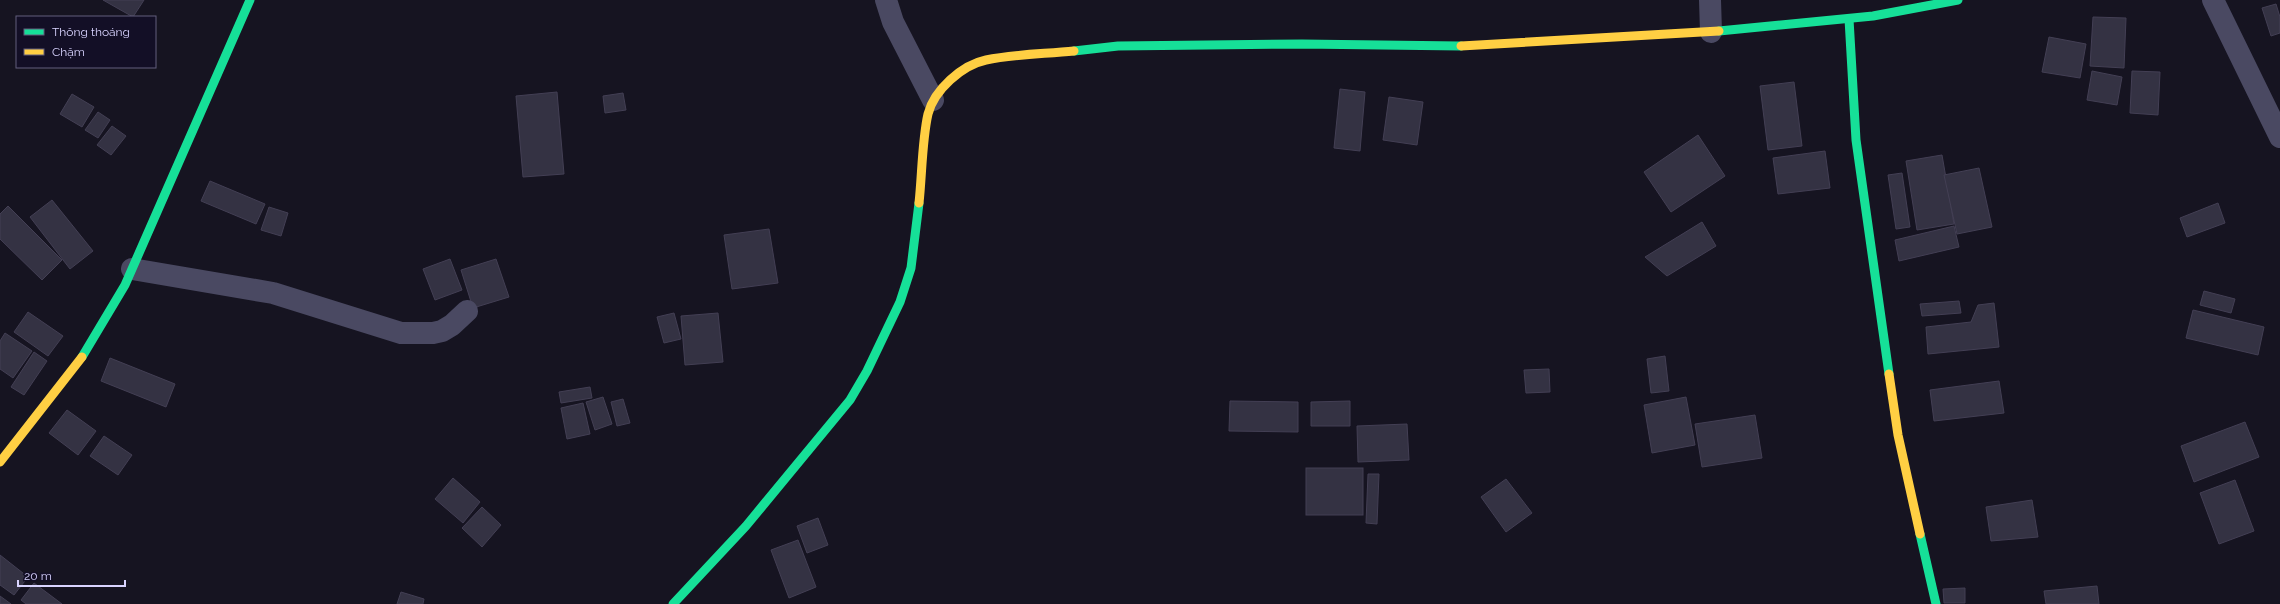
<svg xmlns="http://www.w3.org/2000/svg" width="2280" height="604" font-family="Raleway,sans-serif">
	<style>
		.building { fill: #343243; stroke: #433f54 }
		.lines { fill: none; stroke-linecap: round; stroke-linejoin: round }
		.street { stroke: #4a4962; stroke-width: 22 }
		.fast { stroke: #16e098; stroke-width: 9 }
		.slow { stroke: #ffcf43; stroke-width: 9 }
	</style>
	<rect width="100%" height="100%" fill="#161421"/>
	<!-- building -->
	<g class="building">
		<path d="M 103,0 L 144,0 L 133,17 Z"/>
		<path d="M 2276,4 L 2280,17 L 2280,33 L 2271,36 L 2262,8 Z"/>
		<path d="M 2093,17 L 2126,18 L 2124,68 L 2090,66 Z"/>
		<path d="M 2049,37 L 2086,44 L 2080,78 L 2042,72 Z"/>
		<path d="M 2092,71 L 2122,77 L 2117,105 L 2087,100 Z"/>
		<path d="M 2132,71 L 2160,72 L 2158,115 L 2130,113 Z"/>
		<path d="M 1794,82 L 1802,146 L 1768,150 L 1760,86 Z"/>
		<path d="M 1340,89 L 1365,92 L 1360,151 L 1334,148 Z"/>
		<path d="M 557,92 L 564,174 L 523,177 L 516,96 Z"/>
		<path d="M 623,93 L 626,110 L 605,113 L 603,96 Z"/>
		<path d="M 72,94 L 94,107 L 82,127 L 60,114 Z"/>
		<path d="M 1389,97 L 1423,102 L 1417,145 L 1383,140 Z"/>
		<path d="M 98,112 L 110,120 L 98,138 L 85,130 Z"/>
		<path d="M 112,126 L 126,136 L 111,155 L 97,145 Z"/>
		<path d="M 1698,135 L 1725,176 L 1671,212 L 1644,172 Z"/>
		<path d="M 1825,151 L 1830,188 L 1778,194 L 1773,158 Z"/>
		<path d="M 1942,155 L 1954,224 L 1917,230 L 1906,161 Z"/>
		<path d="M 1979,168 L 1992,227 L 1957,234 L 1944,175 Z"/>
		<path d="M 1902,173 L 1910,227 L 1896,229 L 1888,175 Z"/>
		<path d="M 210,181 L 265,204 L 256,224 L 201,201 Z"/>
		<path d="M 52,200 L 93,251 L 70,269 L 30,217 Z"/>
		<path d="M 2218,203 L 2225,223 L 2187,237 L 2180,218 Z"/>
		<path d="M 8,206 L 62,260 L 42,280 L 0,239 L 0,214 Z"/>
		<path d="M 269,207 L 288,213 L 281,236 L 261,230 Z"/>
		<path d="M 1702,222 L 1716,246 L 1667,276 L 1645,257 Z"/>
		<path d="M 1954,226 L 1959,247 L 1899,261 L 1895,240 Z"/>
		<path d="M 769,229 L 778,283 L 732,289 L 724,235 Z"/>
		<path d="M 450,259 L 462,290 L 435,300 L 423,269 Z"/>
		<path d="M 496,259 L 509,297 L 473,308 L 461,270 Z"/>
		<path d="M 2204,291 L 2235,299 L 2231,313 L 2200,305 Z"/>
		<path d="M 1959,301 L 1961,313 L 1922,316 L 1920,304 Z"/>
		<path d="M 1994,303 L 1999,347 L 1928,354 L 1926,327 L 1971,322 L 1978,305 Z"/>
		<path d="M 2193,310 L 2264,327 L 2258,355 L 2186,338 Z"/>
		<path d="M 28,312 L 63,336 L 48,356 L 14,332 Z"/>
		<path d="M 674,313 L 681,339 L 664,343 L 657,317 Z"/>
		<path d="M 718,313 L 723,362 L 685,365 L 681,316 Z"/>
		<path d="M 5,333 L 32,351 L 13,378 L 0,369 L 0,341 Z"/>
		<path d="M 34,352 L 47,361 L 24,395 L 11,387 Z"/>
		<path d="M 1665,356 L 1669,391 L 1651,393 L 1647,359 Z"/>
		<path d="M 110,358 L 175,384 L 166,407 L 101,381 Z"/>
		<path d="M 1549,369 L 1550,392 L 1526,393 L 1524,370 Z"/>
		<path d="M 1999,381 L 2004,413 L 1934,421 L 1930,390 Z"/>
		<path d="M 590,387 L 592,398 L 561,403 L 559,392 Z"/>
		<path d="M 603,397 L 612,424 L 595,430 L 586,402 Z"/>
		<path d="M 1686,397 L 1695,445 L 1652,453 L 1644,405 Z"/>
		<path d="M 623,399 L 630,423 L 617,426 L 611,402 Z"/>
		<path d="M 1230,401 L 1298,402 L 1298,432 L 1229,431 Z"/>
		<path d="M 1350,401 L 1350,426 L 1311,426 L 1311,402 Z"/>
		<path d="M 583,403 L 590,434 L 567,439 L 561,408 Z"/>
		<path d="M 67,410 L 96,431 L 78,455 L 49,433 Z"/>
		<path d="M 1755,415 L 1762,458 L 1702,467 L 1695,424 Z"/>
		<path d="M 2245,422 L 2259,457 L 2194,482 L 2181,446 Z"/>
		<path d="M 1407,424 L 1409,460 L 1358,462 L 1357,426 Z"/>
		<path d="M 104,436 L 132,455 L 118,475 L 90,456 Z"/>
		<rect x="1306" y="468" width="57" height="47"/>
		<path d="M 1368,474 L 1379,474 L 1377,524 L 1366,523 Z"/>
		<path d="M 453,478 L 480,502 L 463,523 L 435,499 Z"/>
		<path d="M 1506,479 L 1532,513 L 1506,532 L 1481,497 Z"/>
		<path d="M 2235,480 L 2254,531 L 2219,544 L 2200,493 Z"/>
		<path d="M 2032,500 L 2038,537 L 1991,541 L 1986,507 Z"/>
		<path d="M 482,507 L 501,525 L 482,547 L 462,528 Z"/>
		<path d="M 818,518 L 828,545 L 807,553 L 797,526 Z"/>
		<path d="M 798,540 L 816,587 L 789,598 L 771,550 Z"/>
		<path d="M 0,555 L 28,577 L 14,595 L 0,585 Z"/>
		<path d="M 34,583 L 62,604 L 26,604 L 21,600 Z"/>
		<path d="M 2097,586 L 2099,604 L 2046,604 L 2044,591 Z"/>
		<path d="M 1965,588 L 1965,603 L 1944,603 L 1943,589 Z"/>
		<path d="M 401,592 L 424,599 L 423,604 L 397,604 Z"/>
		<path d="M 0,596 L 11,604 L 0,604 Z"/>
	</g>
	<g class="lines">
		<!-- street -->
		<g class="street">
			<path d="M 886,0 L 893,22 L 933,100"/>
			<path d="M 1710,0 L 1711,32"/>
			<path d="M 2213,0 L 2280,137"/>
			<path d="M 132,269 L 273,293 L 401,333 L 433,333 L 442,331 L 452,325 L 467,311"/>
		</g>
		<!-- fast -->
		<g class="fast">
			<path d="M 1849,19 L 1856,140 L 1889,374"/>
			<path d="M 1719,31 L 1873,16 L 1958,0"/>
			<path d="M 1074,51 L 1118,46 L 1302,44 L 1461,46"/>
			<path d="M 82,357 L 125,285 L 250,0"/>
			<path d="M 1920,534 L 1936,604"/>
			<path d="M 673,604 L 746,526 L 850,400 L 867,371 L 900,302 L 911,268 L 919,203"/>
		</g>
		<!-- slow -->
		<g class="slow">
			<path d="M 1461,46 L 1719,31"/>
			<path d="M 919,203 C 922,176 922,140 928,114 C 934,90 962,65 986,60 C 1014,54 1045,54 1074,51"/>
			<path d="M 1889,374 L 1898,435 L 1920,534"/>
			<path d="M 0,462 L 82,357"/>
		</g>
	</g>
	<!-- legend -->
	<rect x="16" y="16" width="140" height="52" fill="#130f26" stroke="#625e7d"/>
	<rect x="24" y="29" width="20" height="6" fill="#16e098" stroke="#625e7d"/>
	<text x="52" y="36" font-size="12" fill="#d9d4ff">Thông thoáng</text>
	<rect x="24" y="49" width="20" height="6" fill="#ffcf43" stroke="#625e7d"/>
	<text x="52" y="56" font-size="12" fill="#d9d4ff">Chậm</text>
	<!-- scale -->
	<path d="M18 580v6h107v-6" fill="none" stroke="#d9d4ff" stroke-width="2"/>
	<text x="24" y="580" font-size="12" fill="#d9d4ff" stroke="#130f26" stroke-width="3" paint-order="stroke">20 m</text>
</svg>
